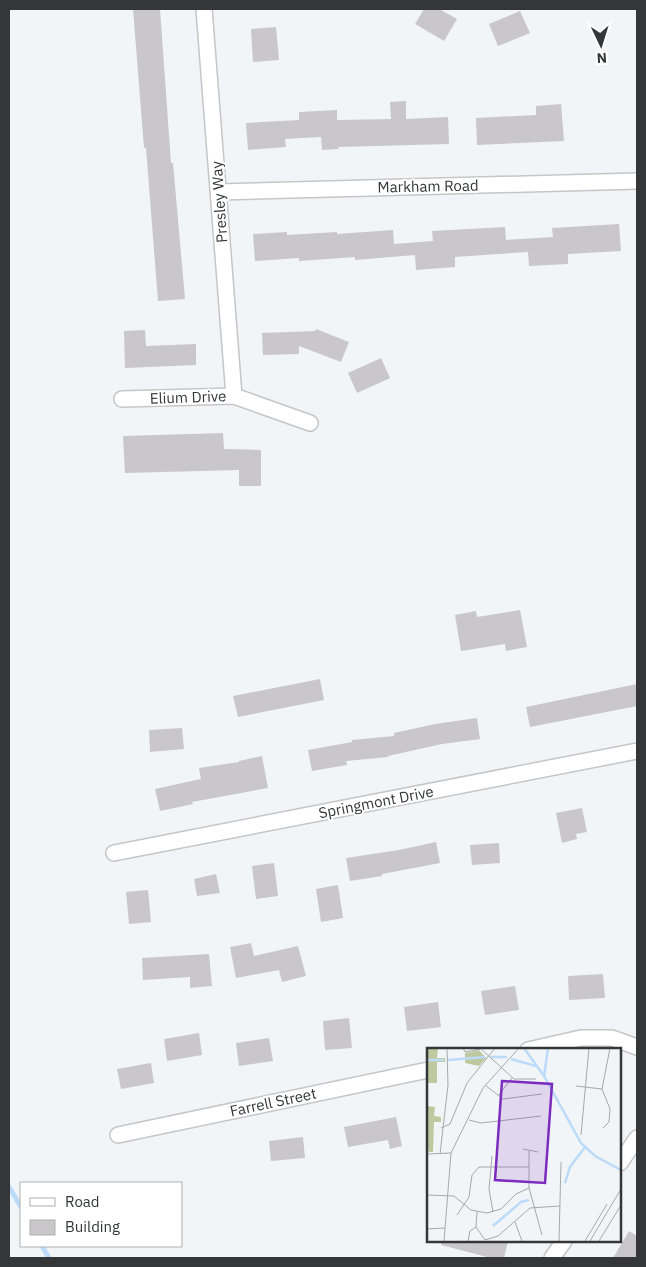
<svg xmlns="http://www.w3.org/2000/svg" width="646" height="1267" font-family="'IBM Plex Sans',sans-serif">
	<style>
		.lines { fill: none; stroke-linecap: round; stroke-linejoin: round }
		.stream { stroke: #bbdbf9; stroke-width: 5 }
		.building { fill: #c9c7c9 }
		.minor-casing { stroke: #c4c6c9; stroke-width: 18 }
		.minor { stroke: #fff; stroke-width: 15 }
		.labels { text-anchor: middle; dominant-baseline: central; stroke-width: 4; stroke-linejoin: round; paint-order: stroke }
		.street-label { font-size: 15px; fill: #353637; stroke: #fff }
		.inset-river { fill: none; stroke: #bbdbf9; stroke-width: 2.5 }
		.inset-road { fill: none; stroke: #a6a9aa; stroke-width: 1 }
		.view { fill: #7b2cbf; fill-opacity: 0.15; stroke: #7b2cbf; stroke-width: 2.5 }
		.inset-edge { fill: none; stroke: #353637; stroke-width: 2.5 }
	</style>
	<rect width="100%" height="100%" fill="#f2f5f7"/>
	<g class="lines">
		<!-- stream -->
		<g class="stream">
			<path d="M 9,1187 L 21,1207"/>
			<path d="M 42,1246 L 49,1258"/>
		</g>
	</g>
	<!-- building -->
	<g class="building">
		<path d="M 133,9 L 160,9 L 171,163 L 173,163 L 185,299 L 158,301 L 146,148 L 144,148 Z"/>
		<path d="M 424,9 L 439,9 L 457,19 L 444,41 L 415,24 Z"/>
		<path d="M 520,11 L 530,33 L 498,46 L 489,24 Z"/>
		<path d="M 276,27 L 279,60 L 253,62 L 251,29 Z"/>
		<path d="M 406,101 L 406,119 L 448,117 L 449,144 L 338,147 L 339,149 L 322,150 L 321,137 L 285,139 L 286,147 L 248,150 L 246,123 L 299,120 L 299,112 L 337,110 L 337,120 L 391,119 L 390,102 Z"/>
		<path d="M 561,104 L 564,141 L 477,145 L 476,118 L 536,115 L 536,106 Z"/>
		<path d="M 619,224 L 621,251 L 568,254 L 568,264 L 529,266 L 528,252 L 455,257 L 455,267 L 416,270 L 415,255 L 355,260 L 355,257 L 299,261 L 299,258 L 255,261 L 253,234 L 287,232 L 287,235 L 337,232 L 337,234 L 393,230 L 394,244 L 433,241 L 432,231 L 505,227 L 506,240 L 553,237 L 552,228 Z"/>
		<path d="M 316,329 L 349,342 L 341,362 L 299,346 L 299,354 L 263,355 L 262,333 L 315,331 Z"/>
		<path d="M 145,330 L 146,346 L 196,344 L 196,365 L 125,368 L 124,331 Z"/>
		<path d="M 381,358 L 390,378 L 357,393 L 348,373 Z"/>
		<path d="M 223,433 L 224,449 L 261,450 L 261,486 L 239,486 L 239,470 L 125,473 L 123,436 Z"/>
		<path d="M 520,610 L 527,647 L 506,651 L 505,644 L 461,651 L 455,615 L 476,611 L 477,617 Z"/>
		<path d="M 320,679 L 324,700 L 238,717 L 233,696 Z"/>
		<path d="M 637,684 L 637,706 L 530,727 L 526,707 Z"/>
		<path d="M 477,718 L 480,739 L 442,744 L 388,756 L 388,757 L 346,761 L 347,765 L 312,771 L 308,750 L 352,742 L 352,740 L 394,736 L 394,733 L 435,724 Z"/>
		<path d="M 182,728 L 184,749 L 150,752 L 149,730 Z"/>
		<path d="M 262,756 L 268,788 L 192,802 L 193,804 L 160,811 L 155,789 L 201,779 L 199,768 L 239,762 L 239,761 Z"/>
		<path d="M 582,808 L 587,832 L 576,834 L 577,839 L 562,843 L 556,813 Z"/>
		<path d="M 436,842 L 440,863 L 382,874 L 382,876 L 350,881 L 346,858 L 399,850 Z"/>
		<path d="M 499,843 L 500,863 L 472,865 L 470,845 Z"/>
		<path d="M 274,863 L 278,896 L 256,899 L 252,866 Z"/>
		<path d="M 216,874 L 220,893 L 197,896 L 194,879 Z"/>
		<path d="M 338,885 L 343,918 L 321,922 L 316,889 Z"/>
		<path d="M 148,890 L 151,922 L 129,924 L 126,892 Z"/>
		<path d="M 251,943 L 254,956 L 298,946 L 306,976 L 282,982 L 279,970 L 236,978 L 230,947 Z"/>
		<path d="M 209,954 L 212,986 L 190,988 L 190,977 L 143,980 L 142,958 Z"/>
		<path d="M 603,974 L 605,998 L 569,1000 L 568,976 Z"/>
		<path d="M 515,986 L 519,1010 L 485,1015 L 481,991 Z"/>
		<path d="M 438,1002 L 441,1027 L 407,1031 L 404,1007 Z"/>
		<path d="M 349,1018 L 352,1048 L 325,1050 L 323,1021 Z"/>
		<path d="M 199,1033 L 202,1055 L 167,1061 L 164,1039 Z"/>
		<path d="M 269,1038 L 273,1061 L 239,1066 L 236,1043 Z"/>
		<path d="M 151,1063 L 154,1083 L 121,1089 L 117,1069 Z"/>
		<path d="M 396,1117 L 402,1146 L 390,1149 L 388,1140 L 348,1147 L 344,1127 Z"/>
		<path d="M 303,1137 L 305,1158 L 271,1161 L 269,1141 Z"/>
		<path d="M 629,1231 L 637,1236 L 637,1258 L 613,1258 Z"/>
		<path d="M 442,1241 L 508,1241 L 504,1258 L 491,1258 L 441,1245 Z"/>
	</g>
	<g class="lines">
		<defs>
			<g id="minor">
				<path d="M 204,9 L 234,396"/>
				<path d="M 219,192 L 637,181"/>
				<path d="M 122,399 L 234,396 L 310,423"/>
				<path d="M 114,853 L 637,751"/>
				<path d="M 528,1050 L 581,1038 L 612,1038 L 637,1047"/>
				<path d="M 118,1135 L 428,1070"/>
				<path d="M 620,1163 L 637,1138"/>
				<path d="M 552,1258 L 564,1241"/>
			</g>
		</defs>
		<!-- minor casing -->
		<use href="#minor" class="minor-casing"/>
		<!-- minor -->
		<use href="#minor" class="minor"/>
	</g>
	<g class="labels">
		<!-- street labels -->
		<g class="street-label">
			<text transform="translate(428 186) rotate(-1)">Markham Road</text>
			<text transform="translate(219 202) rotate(-94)">Presley Way</text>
			<text transform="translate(188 397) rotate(-2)">Elium Drive</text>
			<text transform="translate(376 802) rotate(-11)">Springmont Drive</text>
			<text transform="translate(273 1102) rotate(-12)">Farrell Street</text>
		</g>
	</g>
	<!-- overview -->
	<g transform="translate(427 1048)">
		<rect width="194" height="194" fill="#f2f5f7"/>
		<path d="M 0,0 L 11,0 L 10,10 L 18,10 L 18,14 L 10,14 L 10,35 L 0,35 ZM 52,2 L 59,10 L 52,18 L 38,15 L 38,5 ZM 0,58 L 8,59 L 7,68 L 14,69 L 14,74 L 7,74 L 6,104 L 2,104 L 0,95 Z" fill="#bec99f"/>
		<path class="inset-river" d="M 97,0 L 117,28 L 154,95 L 168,108 L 194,122M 64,9 L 80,9M 84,11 L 109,18M 0,12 L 17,12M 21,12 L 58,9M 117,28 L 121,0M 138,135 L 143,119 L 158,99M 66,178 L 94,154 L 102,152"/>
		<path class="inset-road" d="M 36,0 L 38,4 L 53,1M 53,0 L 87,31 L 109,31M 58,37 L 76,51 L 115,46M 149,38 L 175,41M 71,48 L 85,30M 42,72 L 54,75 L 114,68M 14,80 L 23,76 L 40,35 L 68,0M 176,80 L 182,74 L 183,61 L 175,41 L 183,0M 154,87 L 162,0M 96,101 L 111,104M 102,103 L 102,140 L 115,187M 0,106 L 24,105M 13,106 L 21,37 L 20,0M 65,108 L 62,141 L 66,164M 0,147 L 27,148 L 44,162 L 60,165 L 74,161 L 89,146 L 102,140M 50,164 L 49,179 L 58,192M 30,167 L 42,149 L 45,127 L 52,119 L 102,119M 88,174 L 95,193M 0,181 L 18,180M 58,192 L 71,188 L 103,160 L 133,158M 17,193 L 24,105 L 56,40 L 92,0M 41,193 L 43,183 L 49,179M 132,193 L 134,114M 158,193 L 180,156M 163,193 L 194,141M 172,193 L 194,157"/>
		<path class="view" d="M 75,33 L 125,36 L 118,135 L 68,132 Z"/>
		<rect width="194" height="194" class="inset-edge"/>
	</g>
	<!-- border -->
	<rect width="646" height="1267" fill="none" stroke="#353637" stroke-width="20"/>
	<!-- legend -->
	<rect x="20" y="1182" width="162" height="65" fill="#ffffff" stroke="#aeafaf"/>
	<rect x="30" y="1198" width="25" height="8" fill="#ffffff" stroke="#aeafaf"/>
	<text x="65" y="1207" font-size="15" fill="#353637">Road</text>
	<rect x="30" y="1220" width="25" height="15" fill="#c9c7c9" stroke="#aeafaf"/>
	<text x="65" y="1232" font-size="15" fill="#353637">Building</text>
	<!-- north arrow -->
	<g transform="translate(601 45) rotate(176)" stroke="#ffffff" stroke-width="4" paint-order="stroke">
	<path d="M0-4L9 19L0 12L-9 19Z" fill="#353637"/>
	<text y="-8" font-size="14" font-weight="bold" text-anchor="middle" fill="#353637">N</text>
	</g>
</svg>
